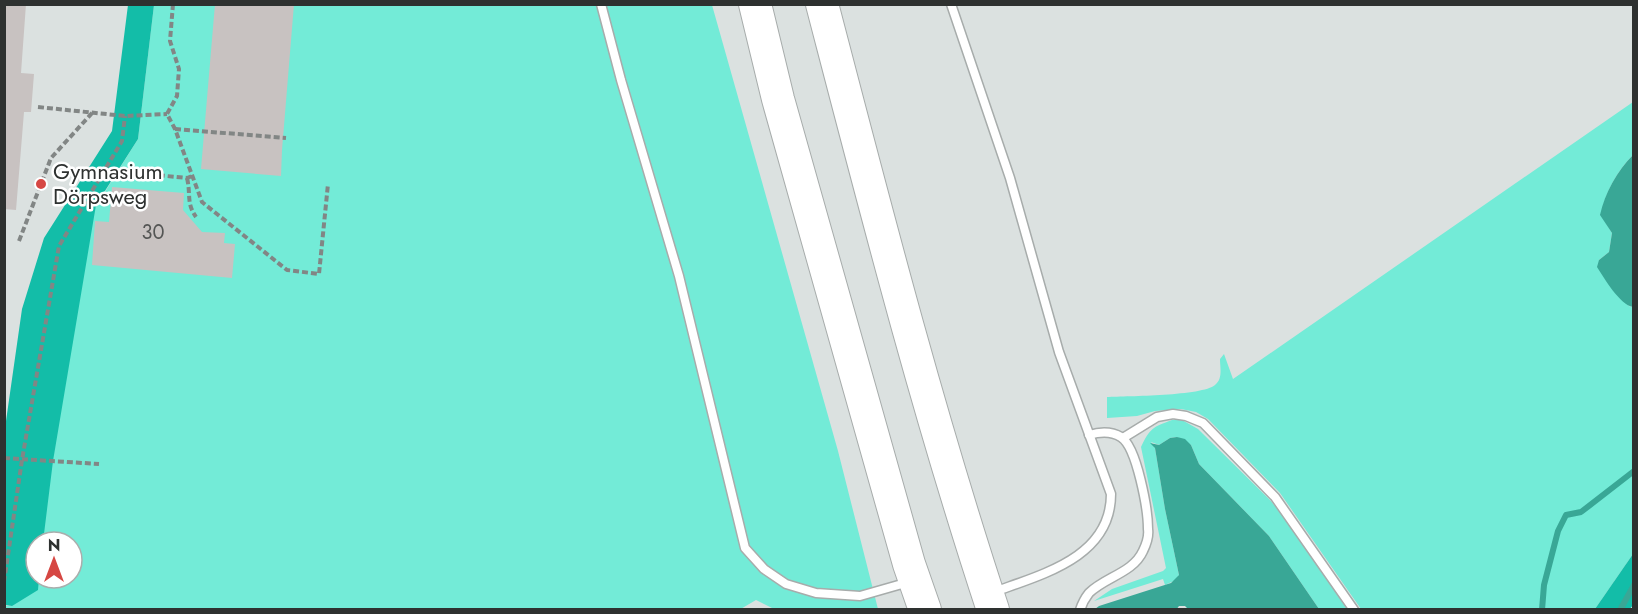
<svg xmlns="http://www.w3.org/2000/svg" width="1638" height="614" font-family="Jost,sans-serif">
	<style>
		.green { fill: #73ebd7; fill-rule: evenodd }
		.forest { fill: #13bda8 }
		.water { fill: #39a796 }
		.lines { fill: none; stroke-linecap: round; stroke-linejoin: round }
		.stream { stroke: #39a796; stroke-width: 6 }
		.building { fill: #c8c2c1 }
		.service-casing { stroke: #a7acab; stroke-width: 11 }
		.motorway-casing { stroke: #a7acab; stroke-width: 34 }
		.path { stroke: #828685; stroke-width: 4; stroke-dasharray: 6 3; stroke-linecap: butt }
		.service { stroke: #fff; stroke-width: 8 }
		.motorway { stroke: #fff; stroke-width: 32 }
		.poi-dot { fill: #d64743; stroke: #fff; stroke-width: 2 }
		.labels { text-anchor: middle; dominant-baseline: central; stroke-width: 5; stroke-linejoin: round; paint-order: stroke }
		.number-label { font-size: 20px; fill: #545554 }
		.poi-label { font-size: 22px; fill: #2e3130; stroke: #fff; text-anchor: start }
	</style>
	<rect width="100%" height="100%" fill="#dbe1e0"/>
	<!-- green -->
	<g class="green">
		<path d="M 154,5 L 712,5 L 838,451 L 878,609 L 774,609 L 756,600 L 739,610 L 5,610 L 4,606 L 12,606 L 76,238 L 138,139 ZM 36,542 L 72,542 L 72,578 L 36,578 Z"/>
		<path d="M 1633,102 L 1633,155 C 1617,171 1605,193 1601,215 L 1612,233 L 1609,252 L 1599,260 L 1629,306 L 1633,307 L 1633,554 L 1595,609 L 1361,609 L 1280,493 L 1208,419 L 1196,412 L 1181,409 L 1155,411 L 1137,416 L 1107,418 L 1107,397 C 1128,396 1202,396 1215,385 C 1223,379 1220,368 1220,359 L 1224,354 L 1233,379 Z"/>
		<path d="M 1172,420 L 1182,420 L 1198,429 L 1270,500 L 1288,522 L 1347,609 L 1319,609 L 1269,536 L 1199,464 L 1191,445 L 1177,437 L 1170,438 L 1159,445 L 1151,442 L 1155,448 L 1165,509 L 1179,575 L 1176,580 L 1165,585 L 1163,579 L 1094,601 L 1112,589 L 1163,571 L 1166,568 L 1141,447 C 1150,428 1153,427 1172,420 Z"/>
	</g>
	<!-- forest -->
	<g class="forest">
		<path d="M 128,5 L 154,5 L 138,139 L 96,205 L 53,461 L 43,542 L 36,542 L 36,578 L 39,578 L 38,590 L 12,606 L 5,605 L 4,435 L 22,309 L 44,238 L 112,131 Z"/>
		<path d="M 1633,554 L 1633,605 L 1630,609 L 1595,609 Z"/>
	</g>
	<!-- water -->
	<g class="water">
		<path d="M 1633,155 L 1633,307 C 1620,305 1604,278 1597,267 L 1599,260 L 1609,252 L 1612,233 L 1600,215 C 1605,193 1617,171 1633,155 Z"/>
		<path d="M 1177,437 L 1185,439 L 1191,445 L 1199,464 L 1269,536 L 1319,609 L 1189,610 L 1185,606 L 1179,606 L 1176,610 L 1095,609 L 1099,606 L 1171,583 L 1179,575 L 1165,509 L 1155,448 L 1150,443 L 1159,445 L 1170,438 Z"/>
	</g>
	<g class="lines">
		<!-- stream -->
		<g class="stream">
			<path d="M 1542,610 L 1544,585 L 1558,531 L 1566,515 L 1581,512 L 1634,471"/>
			<path d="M 1620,610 L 1634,585"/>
		</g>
	</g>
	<!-- building -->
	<g class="building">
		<path d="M 4,4 L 26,4 L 21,73 L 34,74 L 31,112 L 24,112 L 16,210 L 4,209 Z"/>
		<path d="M 215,4 L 294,4 L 282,150 L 281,176 L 201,169 Z"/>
		<path d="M 112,187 L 184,193 L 183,210 L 202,232 L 225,233 L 224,243 L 235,244 L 232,278 L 92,265 L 95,221 L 109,222 Z"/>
	</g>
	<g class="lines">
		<defs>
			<g id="service">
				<path d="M 601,4 L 621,80 L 679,276 L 745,548 L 764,569 L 786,584 L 816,593 L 860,596 L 909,582"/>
				<path d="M 951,4 L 1010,178 L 1059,352 L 1111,494 C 1111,557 1043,574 994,592"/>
				<path d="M 1123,438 L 1157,417 L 1173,414 L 1186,416 L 1203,423 L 1275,497 L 1354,610"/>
				<path d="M 1080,610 C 1082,604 1085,598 1089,593 C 1105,577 1133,573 1143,551 C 1146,545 1149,536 1148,529 C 1148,510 1137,447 1121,437 C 1111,431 1099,432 1089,435"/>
			</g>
			<g id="motorway">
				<path d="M 755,4 L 778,99 L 909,564 L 925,610"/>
				<path d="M 822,4 C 875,207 927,410 993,610"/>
			</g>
		</defs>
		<!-- service casing -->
		<use href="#service" class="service-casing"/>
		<!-- motorway casing -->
		<use href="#motorway" class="motorway-casing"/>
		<!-- path -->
		<g class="path">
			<path d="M 173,4 L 170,41 L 179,69 L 177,96 L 167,114 L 175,129 L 202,202 L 287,270 L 319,274 L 328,184"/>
			<path d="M 38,107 L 125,116 L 167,114"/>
			<path d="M 175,129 L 286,138"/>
			<path d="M 105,170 L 187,178 L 192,176"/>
			<path d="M 187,178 C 191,194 186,203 196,217"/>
			<path d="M 19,241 L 51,158 L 93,112"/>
			<path d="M 4,458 L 99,464"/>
			<path d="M 4,582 L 22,460 L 59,246 L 122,141 L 125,116"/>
		</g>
		<!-- service -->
		<use href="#service" class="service"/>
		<!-- motorway -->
		<use href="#motorway" class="motorway"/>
	</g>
	<!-- markers -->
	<circle class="poi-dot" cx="41" cy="184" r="6"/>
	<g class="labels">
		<!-- number labels -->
		<g class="number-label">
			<text x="153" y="232">30</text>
		</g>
		<!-- poi labels -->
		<g class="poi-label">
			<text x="53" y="171">Gymnasium<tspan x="53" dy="25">Dörpsweg</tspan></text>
		</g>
	</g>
	<!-- border -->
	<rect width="1638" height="614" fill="none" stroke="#2e3130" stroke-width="12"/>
	<!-- north arrow -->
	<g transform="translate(54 560)"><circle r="28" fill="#ffffff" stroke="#abadac" stroke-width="1.5"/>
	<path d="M0-4.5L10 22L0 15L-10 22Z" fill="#d64743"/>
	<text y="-9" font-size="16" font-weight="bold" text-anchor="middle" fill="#2e3130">N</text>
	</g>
</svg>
